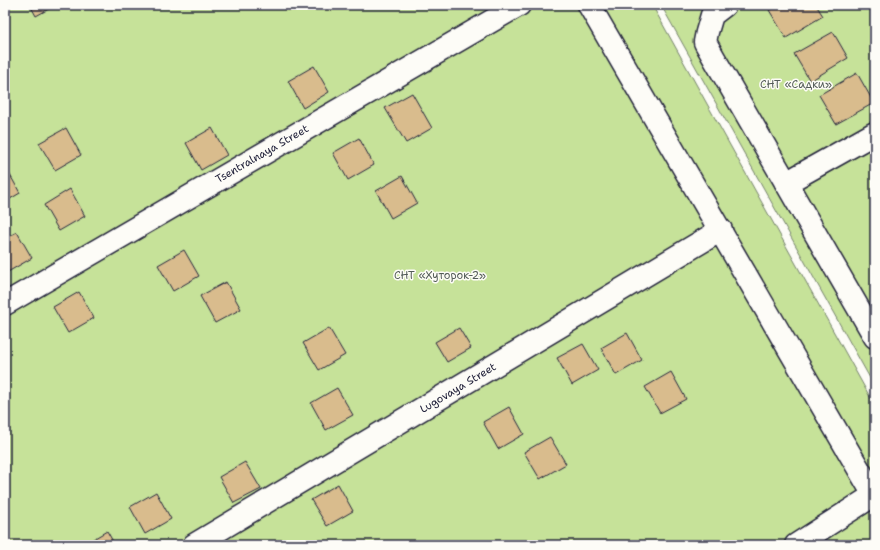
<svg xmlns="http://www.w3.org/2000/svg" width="880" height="550" font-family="'Shantell Sans',sans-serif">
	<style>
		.green { fill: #c6e299; stroke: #74826a }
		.building { fill: #d9bc8d; stroke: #22223b }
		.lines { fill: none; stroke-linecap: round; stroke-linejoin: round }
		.minor-casing { stroke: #22223b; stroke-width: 25 }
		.minor { stroke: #fdfcf7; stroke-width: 22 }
		.labels { text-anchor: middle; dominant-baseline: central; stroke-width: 3; stroke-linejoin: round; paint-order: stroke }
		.park-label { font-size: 11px; fill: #535c57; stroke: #fdfcf7 }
		.street-label { font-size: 11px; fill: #22223b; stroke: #fdfcf7 }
	</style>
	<rect width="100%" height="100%" fill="#fdfcf7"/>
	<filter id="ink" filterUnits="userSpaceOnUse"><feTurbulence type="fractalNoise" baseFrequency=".025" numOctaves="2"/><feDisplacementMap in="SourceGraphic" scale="8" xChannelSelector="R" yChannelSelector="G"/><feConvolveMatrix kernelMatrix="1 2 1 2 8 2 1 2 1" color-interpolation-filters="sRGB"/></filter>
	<g filter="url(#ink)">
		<!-- green -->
		<g class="green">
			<path d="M 5,5 L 652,5 L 875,406 L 875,545 L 5,545 Z"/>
			<path d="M 661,5 L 875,5 L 875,387 Z"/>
		</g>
		<!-- building -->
		<g class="building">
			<path d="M 30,5 L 56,5 L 36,16 Z"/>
			<path d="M 778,5 L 816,5 L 823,16 L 786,38 L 769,10 Z"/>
			<path d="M 833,32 L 848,58 L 810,81 L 794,54 Z"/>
			<path d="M 314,66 L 329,92 L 303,108 L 288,81 Z"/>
			<path d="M 857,73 L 874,103 L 836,124 L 819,95 Z"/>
			<path d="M 412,93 L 432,128 L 406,143 L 385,108 Z"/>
			<path d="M 66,128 L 81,155 L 55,170 L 39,143 Z"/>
			<path d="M 212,128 L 227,155 L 201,170 L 186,143 Z"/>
			<path d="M 359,138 L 374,165 L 348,180 L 333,153 Z"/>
			<path d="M 5,166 L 20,193 L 5,202 Z"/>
			<path d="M 402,176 L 417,203 L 391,218 L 376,191 Z"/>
			<path d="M 70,189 L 85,216 L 59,231 L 44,205 Z"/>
			<path d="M 17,232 L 32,258 L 6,273 L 5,272 L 5,238 Z"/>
			<path d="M 184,250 L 199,276 L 173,291 L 158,265 Z"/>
			<path d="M 226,282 L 241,309 L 215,323 L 200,296 Z"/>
			<path d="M 79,292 L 94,318 L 68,333 L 53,307 Z"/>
			<path d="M 329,328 L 345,355 L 319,370 L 303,343 Z"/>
			<path d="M 459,328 L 471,348 L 447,362 L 435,342 Z"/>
			<path d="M 627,333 L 642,360 L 616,375 L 601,348 Z"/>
			<path d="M 583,344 L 598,370 L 572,385 L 557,358 Z"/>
			<path d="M 671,372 L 686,399 L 660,413 L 645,387 Z"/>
			<path d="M 337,388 L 353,415 L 326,430 L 311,403 Z"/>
			<path d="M 509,407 L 524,434 L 498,449 L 483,422 Z"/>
			<path d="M 550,437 L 566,464 L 540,479 L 524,452 Z"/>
			<path d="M 245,462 L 261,489 L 234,503 L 219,477 Z"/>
			<path d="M 338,484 L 353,511 L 327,526 L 311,500 Z"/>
			<path d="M 156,492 L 171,519 L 145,534 L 130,507 Z"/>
			<path d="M 107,531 L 115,545 L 83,545 Z"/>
		</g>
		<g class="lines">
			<defs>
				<g id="minor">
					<path d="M 589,5 L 875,497"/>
					<path d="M 725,5 L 712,15 L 707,32 L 705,42 L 714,58 L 875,337"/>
					<path d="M 786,183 L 875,133"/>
					<path d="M 5,304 L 519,5"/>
					<path d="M 194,545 L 721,230"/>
					<path d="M 796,545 L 874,495"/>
				</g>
			</defs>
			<!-- minor casing -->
			<use href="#minor" class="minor-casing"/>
			<!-- minor -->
			<use href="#minor" class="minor"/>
		</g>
	</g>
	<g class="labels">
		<!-- park labels -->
		<g class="park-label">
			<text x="796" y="84">СНТ «Садки»</text>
			<text x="440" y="275">СНТ «Хуторок-2»</text>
		</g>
		<!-- street labels -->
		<g class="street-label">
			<text transform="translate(262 154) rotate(-30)">Tsentralnaya Street</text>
			<text transform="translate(458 388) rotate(-31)">Lugovaya Street</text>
		</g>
	</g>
	<!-- margin -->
	<rect width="880" height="550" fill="none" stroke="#fdfcf7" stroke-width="20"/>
	<rect x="10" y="10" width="860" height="530" fill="none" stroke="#22223b" stroke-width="1.5" filter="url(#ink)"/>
</svg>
